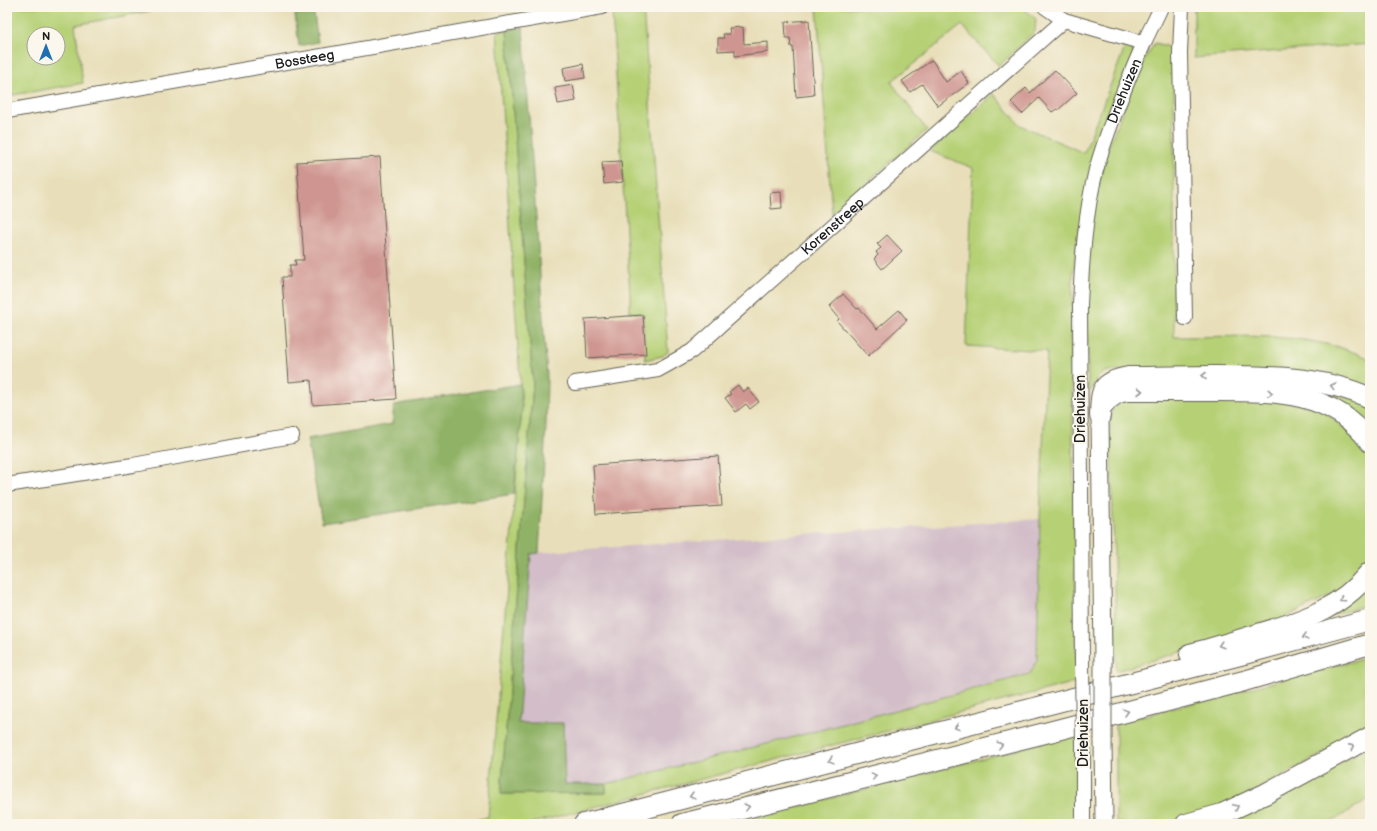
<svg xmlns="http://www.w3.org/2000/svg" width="1377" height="831" font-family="'Balsamiq Sans',sans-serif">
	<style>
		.industrial { fill: #d2bdc8 }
		.green { fill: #b5d075; stroke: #687648; fill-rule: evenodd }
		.forest { fill: #90b266; stroke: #566741 }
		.building { fill: #cf9590 }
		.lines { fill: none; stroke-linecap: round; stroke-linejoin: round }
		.minor-casing { stroke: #636053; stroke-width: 16 }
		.major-casing { stroke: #636053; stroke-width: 19 }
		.highway-casing { stroke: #636053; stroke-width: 22 }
		.minor { stroke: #fff; stroke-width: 14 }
		.major { stroke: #fff; stroke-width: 17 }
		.highway { stroke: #fff; stroke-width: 20 }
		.minor-bridge-casing { stroke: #636053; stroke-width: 16; stroke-linecap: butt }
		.major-bridge-casing { stroke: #636053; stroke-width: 19; stroke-linecap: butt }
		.minor-bridge { stroke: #fff; stroke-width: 14 }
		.major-bridge { stroke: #fff; stroke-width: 17 }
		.oneway { stroke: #999 }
		.labels { text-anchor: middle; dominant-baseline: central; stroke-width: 4; stroke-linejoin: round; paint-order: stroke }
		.street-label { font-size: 14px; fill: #1c1c1c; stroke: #fbf7ec }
	</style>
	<rect width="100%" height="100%" fill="#fbf7ec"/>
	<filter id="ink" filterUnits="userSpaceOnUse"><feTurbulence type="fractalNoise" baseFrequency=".025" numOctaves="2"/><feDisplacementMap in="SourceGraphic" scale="8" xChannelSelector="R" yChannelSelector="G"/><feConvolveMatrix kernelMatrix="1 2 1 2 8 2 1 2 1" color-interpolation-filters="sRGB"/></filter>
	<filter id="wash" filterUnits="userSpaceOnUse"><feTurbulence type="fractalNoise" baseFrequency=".012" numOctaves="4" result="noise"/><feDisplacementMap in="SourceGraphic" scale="16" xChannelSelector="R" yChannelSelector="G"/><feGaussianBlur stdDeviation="0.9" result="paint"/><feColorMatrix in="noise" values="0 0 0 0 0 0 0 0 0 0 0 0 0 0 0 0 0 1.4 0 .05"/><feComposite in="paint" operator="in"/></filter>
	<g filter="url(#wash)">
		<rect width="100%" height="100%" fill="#e8dfba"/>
		<!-- industrial -->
		<path class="industrial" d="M 1040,519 L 1037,660 L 1030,674 L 783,740 L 606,784 L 565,785 L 518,724 L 531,553 L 743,538 Z"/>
		<!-- green -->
		<g class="green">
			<path d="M 7,7 L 171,7 L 75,25 L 83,83 L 7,96 ZM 34,34 L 58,34 L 58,58 L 34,58 Z"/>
			<path d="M 639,7 L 643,7 L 668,352 L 663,356 L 645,360 L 643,314 L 630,312 L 630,295 L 612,12 Z"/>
			<path d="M 817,7 L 1022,7 L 1036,19 L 1035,31 L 999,66 L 962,25 L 891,82 L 927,130 L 832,213 Z"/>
			<path d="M 1194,7 L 1370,7 L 1370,44 L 1194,58 Z"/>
			<path d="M 507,30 L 533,384 L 501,794 L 606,793 L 606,784 L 783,740 L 1030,674 L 1037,660 L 1040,519 L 1047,351 L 966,346 L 973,168 L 930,151 L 994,94 L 1020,125 L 1084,153 L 1127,42 L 1132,47 L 1133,55 L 1078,234 L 1073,274 L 1071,338 L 1076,616 L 1076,682 L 529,824 L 459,824 L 488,817 L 522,408 L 497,32 Z"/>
			<path d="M 1155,43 L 1166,46 L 1174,54 L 1174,337 C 1240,337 1309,330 1370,359 L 1370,394 L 1160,370 L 1107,371 C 1097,375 1095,381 1091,390 L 1088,390 L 1086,246 L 1105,156 L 1140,66 Z"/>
			<path d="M 1292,383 L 1370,403 L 1370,433 Z"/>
			<path d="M 1247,395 L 1320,408 L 1370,450 L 1370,563 L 1344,590 L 1261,628 L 1116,671 L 1116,623 L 1110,419 L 1113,410 L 1123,400 Z"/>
			<path d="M 1370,580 L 1370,604 L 1309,622 Z"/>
			<path d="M 1370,657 L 1370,728 L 1230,804 L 1198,817 L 1160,824 L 1124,824 L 1116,822 L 1116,723 Z"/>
			<path d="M 1076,734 L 1077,824 L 732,824 Z"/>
			<path d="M 1370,747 L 1370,798 L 1328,824 L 1221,824 Z"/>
		</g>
		<!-- forest -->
		<g class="forest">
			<path d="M 294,7 L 313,7 L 318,42 L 299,46 Z"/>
			<path d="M 523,27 L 547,377 L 546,425 L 539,553 L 531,554 L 518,723 L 563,723 L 565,784 L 606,784 L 606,793 L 501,794 L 533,384 L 507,30 Z"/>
			<path d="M 520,384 L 522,408 L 514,494 L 322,523 L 307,439 L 392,424 L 394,405 Z"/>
		</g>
		<g id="blocks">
			<!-- building -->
			<g class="building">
				<path d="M 809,20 L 814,95 L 796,97 L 793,47 L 791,47 L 790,38 L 786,38 L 785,22 Z"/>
				<path d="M 743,27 L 744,44 L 768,42 L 768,52 L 735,56 L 735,50 L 718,51 L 718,38 L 724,38 L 723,34 L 730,34 L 729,28 Z"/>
				<path d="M 932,60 L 946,82 L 961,71 L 969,83 L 938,106 L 922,84 L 910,92 L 902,81 Z"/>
				<path d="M 583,64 L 585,78 L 565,81 L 563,68 Z"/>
				<path d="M 1055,70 L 1077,93 L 1058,110 L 1057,109 L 1052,112 L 1039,98 L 1022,114 L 1011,102 L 1026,88 L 1030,93 Z"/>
				<path d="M 573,85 L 576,101 L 558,104 L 555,88 Z"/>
				<path d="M 380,157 L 396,399 L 313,405 L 311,380 L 289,382 L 282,277 L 290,277 L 290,265 L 296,265 L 295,260 L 304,260 L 297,162 Z"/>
				<path d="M 621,161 L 623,182 L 604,184 L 602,162 Z"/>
				<path d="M 781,192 L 782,208 L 771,209 L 770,193 Z"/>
				<path d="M 887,235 L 902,251 L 882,269 L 874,259 L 878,255 L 876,252 L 881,248 L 877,244 Z"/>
				<path d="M 843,294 L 857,309 L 859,308 L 877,329 L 899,310 L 907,320 L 868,356 L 837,321 L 839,319 L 829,307 Z"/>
				<path d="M 643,315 L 646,354 L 587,358 L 585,319 Z"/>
				<path d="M 738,385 L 743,392 L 748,388 L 759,402 L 750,409 L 746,404 L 736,412 L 725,398 L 731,394 L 729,392 Z"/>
				<path d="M 718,456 L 722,506 L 596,514 L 593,465 Z"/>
			</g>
		</g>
	</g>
	<g filter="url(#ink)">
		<use href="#blocks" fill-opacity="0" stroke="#636053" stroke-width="1"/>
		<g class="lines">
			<defs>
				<g id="minor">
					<path d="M 1045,7 L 1064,20 L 1144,43"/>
					<path d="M 1182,7 L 1180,52 L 1185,318"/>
					<path id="s1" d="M 7,111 L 602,7"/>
					<path id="s2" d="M 575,383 L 658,370 L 692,351 L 1064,20"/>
					<path d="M 7,485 L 133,465 L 292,436"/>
					<path id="s3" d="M 1082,663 L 1080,305 C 1082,260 1085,215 1096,170 C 1108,127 1126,84 1144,43 C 1149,31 1156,19 1161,7"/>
					<path d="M 1083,745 L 1083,824"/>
				</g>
				<g id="major">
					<path d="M 1100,416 L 1103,658"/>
					<path d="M 1103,740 L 1104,824"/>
				</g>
				<g id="highway">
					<path d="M 1104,405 C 1110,396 1117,392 1127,391 C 1157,391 1186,391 1215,391 C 1274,391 1332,390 1370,442"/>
					<path d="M 1100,416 C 1101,391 1100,382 1128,377 C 1157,377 1185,376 1214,376 C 1266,376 1322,376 1370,398"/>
					<path d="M 1190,654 C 1213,648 1235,641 1258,634 C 1302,621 1340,609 1370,572"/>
					<path d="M 584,824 L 1244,654 L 1370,620"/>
					<path d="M 682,824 L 1053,731 L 1244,681 L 1370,644"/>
					<path d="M 1186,824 L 1222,814 L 1265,794 L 1370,737"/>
				</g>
			</defs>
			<!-- minor casing -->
			<use href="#minor" class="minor-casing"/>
			<!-- major casing -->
			<use href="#major" class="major-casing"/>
			<!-- highway casing -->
			<use href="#highway" class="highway-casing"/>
			<!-- minor -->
			<use href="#minor" class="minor"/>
			<!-- major -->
			<use href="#major" class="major"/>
			<!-- highway -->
			<use href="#highway" class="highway"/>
			<defs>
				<path id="minor-bridge" d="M 1082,663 L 1083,745"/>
				<path id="major-bridge" d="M 1103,658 L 1103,740"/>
			</defs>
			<!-- minor-bridge casing -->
			<use href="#minor-bridge" class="minor-bridge-casing"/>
			<!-- major-bridge casing -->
			<use href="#major-bridge" class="major-bridge-casing"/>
			<!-- minor-bridge -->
			<use href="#minor-bridge" class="minor-bridge"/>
			<!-- major-bridge -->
			<use href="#major-bridge" class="major-bridge"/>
		</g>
		<!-- one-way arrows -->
		<defs><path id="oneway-chevron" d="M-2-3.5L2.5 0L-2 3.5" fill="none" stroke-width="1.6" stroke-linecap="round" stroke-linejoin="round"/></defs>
		<g class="oneway">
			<use href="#oneway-chevron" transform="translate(1204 376) rotate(180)"/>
			<use href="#oneway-chevron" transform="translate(1333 386) rotate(-166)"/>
			<use href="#oneway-chevron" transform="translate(1140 391)"/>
			<use href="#oneway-chevron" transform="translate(1270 393) rotate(4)"/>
			<use href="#oneway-chevron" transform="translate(1342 599) rotate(145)"/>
			<use href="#oneway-chevron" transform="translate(1305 637) rotate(165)"/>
			<use href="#oneway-chevron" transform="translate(1221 645) rotate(163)"/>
			<use href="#oneway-chevron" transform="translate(1126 712) rotate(-15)"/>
			<use href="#oneway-chevron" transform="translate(957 727) rotate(165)"/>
			<use href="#oneway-chevron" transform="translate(1000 745) rotate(-14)"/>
			<use href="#oneway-chevron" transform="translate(1352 747) rotate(-28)"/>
			<use href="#oneway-chevron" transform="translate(831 760) rotate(165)"/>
			<use href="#oneway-chevron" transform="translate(874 776) rotate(-14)"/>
			<use href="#oneway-chevron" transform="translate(692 796) rotate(165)"/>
			<use href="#oneway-chevron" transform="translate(747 807) rotate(-14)"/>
			<use href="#oneway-chevron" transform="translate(1236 807) rotate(-25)"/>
		</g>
	</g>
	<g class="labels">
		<!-- street labels -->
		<g class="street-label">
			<text stroke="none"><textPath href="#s1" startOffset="302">Bossteeg</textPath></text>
			<text stroke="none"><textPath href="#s3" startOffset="578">Driehuizen</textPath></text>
			<text stroke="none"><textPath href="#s2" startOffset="311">Korenstreep</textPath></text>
			<text transform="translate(1080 409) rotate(-90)">Driehuizen</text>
			<text transform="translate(1083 733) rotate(-90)">Driehuizen</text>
		</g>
	</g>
	<!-- margin -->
	<rect width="1377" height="831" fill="none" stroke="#fbf7ec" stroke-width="24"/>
	<!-- north arrow -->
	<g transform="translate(46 46)"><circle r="19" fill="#fbf7ec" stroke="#a29f99"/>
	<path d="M0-3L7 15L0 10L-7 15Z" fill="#1f6fb2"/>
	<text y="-6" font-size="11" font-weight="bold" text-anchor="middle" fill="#1c1c1c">N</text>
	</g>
</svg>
